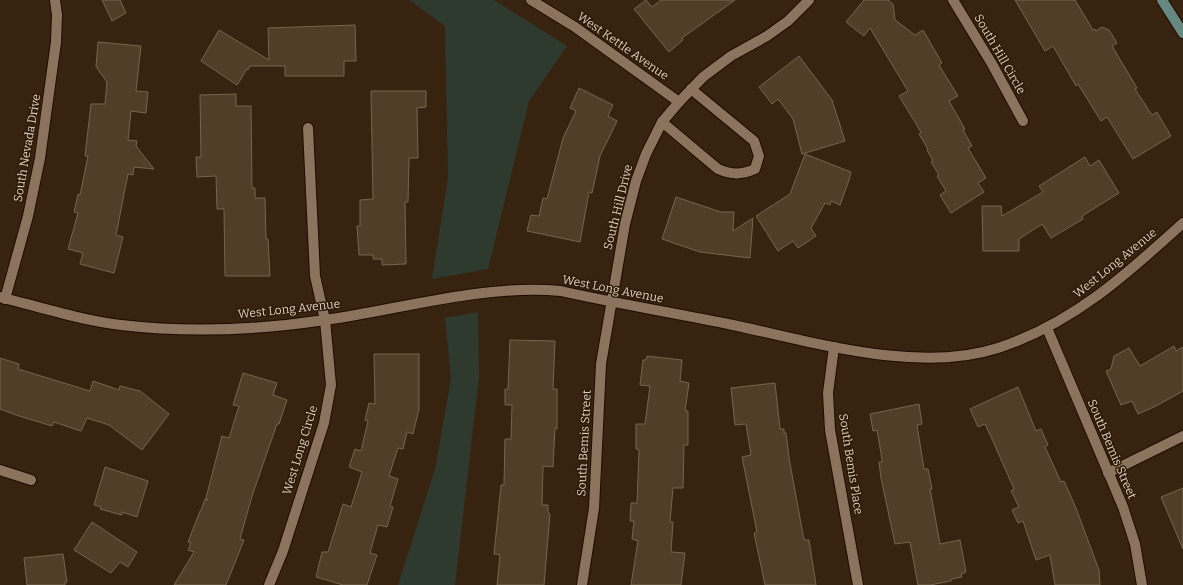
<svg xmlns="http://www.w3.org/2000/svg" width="1183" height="585" font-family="Bitter,serif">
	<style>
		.green { fill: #2f3a2e }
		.building { fill: #513e28; stroke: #78644c }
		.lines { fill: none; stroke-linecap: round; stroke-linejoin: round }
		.street-casing { stroke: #1f0c00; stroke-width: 12 }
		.secondary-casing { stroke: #1f0c00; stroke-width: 12 }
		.street { stroke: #8c735e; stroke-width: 10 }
		.secondary { stroke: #658880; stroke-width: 10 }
		.labels { text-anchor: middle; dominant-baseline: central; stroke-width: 3; stroke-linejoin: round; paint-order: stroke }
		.street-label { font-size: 12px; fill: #ded0c4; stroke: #2e1a06 }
	</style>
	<rect width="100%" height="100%" fill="#382310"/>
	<!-- green -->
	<g class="green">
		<path d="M 409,0 L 494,0 L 567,46 L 529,101 L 488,269 L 432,279 L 448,178 L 445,26 Z"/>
		<path d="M 478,312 L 479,377 L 455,585 L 398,585 L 435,469 L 451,379 L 445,318 Z"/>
	</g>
	<!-- building -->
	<g class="building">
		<path d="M 102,0 L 120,0 L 126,13 L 112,21 Z"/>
		<path d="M 646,0 L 652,7 L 661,0 L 735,0 L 682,38 L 683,40 L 669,52 L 634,9 Z"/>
		<path d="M 864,0 L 888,0 L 893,4 L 895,20 L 915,35 L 923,30 L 942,63 L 939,65 L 958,96 L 949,101 L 965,129 L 963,130 L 972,146 L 968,148 L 986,178 L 978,183 L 984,192 L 951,213 L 940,195 L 946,191 L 937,176 L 939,175 L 931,162 L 933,161 L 927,150 L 928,149 L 919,134 L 921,132 L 899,96 L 908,91 L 870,28 L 864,36 L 846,22 Z"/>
		<path d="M 1015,0 L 1075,0 L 1093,30 L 1095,29 L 1096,31 L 1102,27 L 1109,30 L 1117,43 L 1112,46 L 1137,88 L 1135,89 L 1152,115 L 1157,112 L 1171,136 L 1133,159 L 1107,117 L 1101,121 L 1078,84 L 1076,86 L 1053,46 L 1045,51 Z"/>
		<path d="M 355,25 L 356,61 L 344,61 L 344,76 L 285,76 L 285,66 L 250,66 L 248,70 L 247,69 L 237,85 L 201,61 L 219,30 L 269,60 L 268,28 Z"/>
		<path d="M 98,42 L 141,46 L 136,91 L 148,92 L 146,113 L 131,111 L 128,140 L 137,141 L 136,146 L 154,169 L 134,167 L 133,175 L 128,174 L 116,235 L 123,237 L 114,273 L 80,264 L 83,253 L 68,249 L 78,213 L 74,212 L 78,194 L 80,195 L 88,156 L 85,156 L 91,104 L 105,104 L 107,82 L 96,67 Z"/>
		<path d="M 799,56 L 832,100 L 845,141 L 802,154 L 793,119 L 778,99 L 772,104 L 759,87 Z"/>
		<path d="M 579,88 L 613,105 L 608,116 L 617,121 L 600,156 L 592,193 L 589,192 L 580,242 L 527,231 L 531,215 L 539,216 L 543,198 L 547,199 L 563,138 L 576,111 L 570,108 Z"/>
		<path d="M 371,91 L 426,91 L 426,107 L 417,108 L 418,158 L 409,158 L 408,202 L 405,202 L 406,264 L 382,265 L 382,259 L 373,259 L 373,255 L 359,255 L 357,226 L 360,226 L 360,200 L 373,199 Z"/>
		<path d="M 236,94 L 236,106 L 251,106 L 252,188 L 255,188 L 255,198 L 265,198 L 266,239 L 268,239 L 270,276 L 225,276 L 224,209 L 217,209 L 216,176 L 197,177 L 196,157 L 201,157 L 200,95 Z"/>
		<path d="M 805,154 L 851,172 L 849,180 L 840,205 L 831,201 L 830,205 L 825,203 L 811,228 L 816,236 L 798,248 L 793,241 L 778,251 L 756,216 L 790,194 Z"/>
		<path d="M 1085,157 L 1090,166 L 1099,160 L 1119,193 L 1082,216 L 1083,219 L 1051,238 L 1042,224 L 1019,239 L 1019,251 L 983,251 L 982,206 L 1001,206 L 1002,216 L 1043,192 L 1039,186 Z"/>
		<path d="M 676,197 L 721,212 L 734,212 L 733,231 L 753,218 L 750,258 L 700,252 L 662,239 Z"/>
		<path d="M 510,340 L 555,341 L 553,389 L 557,389 L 557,429 L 555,428 L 553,467 L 543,466 L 542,505 L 548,505 L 548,512 L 550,514 L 544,585 L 497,585 L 500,555 L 494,554 L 501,485 L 504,485 L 505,439 L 511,439 L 512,405 L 505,405 L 505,389 L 508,389 Z"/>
		<path d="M 1174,346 L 1176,351 L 1183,347 L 1183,391 L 1156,406 L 1138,414 L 1132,401 L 1121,405 L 1106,371 L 1111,369 L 1114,356 L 1129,348 L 1140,366 Z"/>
		<path d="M 374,354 L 419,354 L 419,409 L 413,434 L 407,432 L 403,449 L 398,448 L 389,476 L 398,479 L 390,506 L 393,507 L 387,527 L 378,525 L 370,553 L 377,555 L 367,585 L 343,585 L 316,577 L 322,552 L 328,552 L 343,504 L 351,507 L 362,472 L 349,467 L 355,449 L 361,451 L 368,421 L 365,420 L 369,403 L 375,404 Z"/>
		<path d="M 647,356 L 682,360 L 680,381 L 689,383 L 685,411 L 688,411 L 688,445 L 684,445 L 683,488 L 673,488 L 670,522 L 673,522 L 671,552 L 685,553 L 681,585 L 631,585 L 638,541 L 632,539 L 634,521 L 630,521 L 631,503 L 637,503 L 639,450 L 636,449 L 636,424 L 645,424 L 650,386 L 640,385 L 643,360 L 646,360 Z"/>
		<path d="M 0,358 L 19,364 L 18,369 L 90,391 L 93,381 L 119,390 L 120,386 L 140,391 L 169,414 L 142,450 L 109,425 L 87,418 L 81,431 L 54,422 L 52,426 L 16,415 L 0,409 Z"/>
		<path d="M 243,373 L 277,383 L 273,395 L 287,400 L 279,424 L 277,424 L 252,496 L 240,539 L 244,540 L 226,585 L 174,585 L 194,552 L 188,550 L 191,543 L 188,542 L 200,511 L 201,511 L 205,499 L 208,500 L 206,498 L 222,436 L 229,438 L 239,406 L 233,405 Z"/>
		<path d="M 775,383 L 780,429 L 784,429 L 784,433 L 786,433 L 789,458 L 804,540 L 809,540 L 816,585 L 765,585 L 761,566 L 754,533 L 757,532 L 742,457 L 751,455 L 746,424 L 735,425 L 731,388 Z"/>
		<path d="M 1018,387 L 1036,431 L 1041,429 L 1048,445 L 1045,447 L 1061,482 L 1064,481 L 1076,508 L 1099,570 L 1100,585 L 1055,585 L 1050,555 L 1036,560 L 1023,521 L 1018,523 L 1012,510 L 1019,507 L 1011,491 L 1014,489 L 992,439 L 985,424 L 978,427 L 970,409 Z"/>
		<path d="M 919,404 L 922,424 L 917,425 L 924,469 L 928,469 L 932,489 L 930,489 L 940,544 L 960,540 L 966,572 L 961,574 L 962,577 L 951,579 L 951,581 L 930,585 L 918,585 L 910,542 L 895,544 L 881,478 L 879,462 L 882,462 L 882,459 L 877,430 L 873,431 L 870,414 Z"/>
		<path d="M 105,467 L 148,481 L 137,517 L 122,512 L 122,515 L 100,509 L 101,507 L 94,505 Z"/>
		<path d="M 1183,488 L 1183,549 L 1161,497 Z"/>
		<path d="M 92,522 L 137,552 L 128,567 L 120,562 L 111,573 L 74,550 Z"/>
		<path d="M 63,554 L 67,582 L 65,582 L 65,585 L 27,585 L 24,558 Z"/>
	</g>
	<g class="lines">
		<defs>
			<g id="street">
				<path d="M 531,0 L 575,27 L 679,102"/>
				<path d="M 953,0 L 992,64 L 1023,121"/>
				<path d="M 662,122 L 718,169 C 732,175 741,175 755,169 L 759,156 L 754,141 L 691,89"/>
				<path d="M 0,297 C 40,307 80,320 121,325 C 189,333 258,330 325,320 C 403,309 482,284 561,291 C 618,304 676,313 733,325 C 813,342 918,374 998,348 C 1072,324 1126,275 1183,223"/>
				<path d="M 5,299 L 28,216 L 40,158 L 56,42 L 57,15 L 55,0"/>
				<path d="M 1047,328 L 1123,507 L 1135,544 L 1142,585"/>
				<path d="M 834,347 L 828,393 L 830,430 L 858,585"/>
				<path d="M 0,470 L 31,480"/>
				<path d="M 1108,473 L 1183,436"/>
				<path d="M 269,585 L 283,551 L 324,423 L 331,385 L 325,320 L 315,276 L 308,128"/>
				<path d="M 582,585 L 594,508 L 601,364 L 625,224 L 636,181 L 646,154 L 662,122 L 679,102 L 703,77 L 731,56 L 767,36 L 788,21 L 809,0"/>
			</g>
			<path id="secondary" d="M 1162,0 L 1183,33"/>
		</defs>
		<!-- street casing -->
		<use href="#street" class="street-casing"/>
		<!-- secondary casing -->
		<use href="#secondary" class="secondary-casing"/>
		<!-- street -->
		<use href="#street" class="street"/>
		<!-- secondary -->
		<use href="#secondary" class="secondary"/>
	</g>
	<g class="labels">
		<!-- street labels -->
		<g class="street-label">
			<text transform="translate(623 46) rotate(35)">West Kettle Avenue</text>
			<text transform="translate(1000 54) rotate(60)">South Hill Circle</text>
			<text transform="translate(27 148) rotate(-80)">South Nevada Drive</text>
			<text transform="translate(618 207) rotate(-76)">South Hill Drive</text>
			<text transform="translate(1115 263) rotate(-39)">West Long Avenue</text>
			<text transform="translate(613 289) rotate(11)">West Long Avenue</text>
			<text transform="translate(289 309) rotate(-6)">West Long Avenue</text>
			<text transform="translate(584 443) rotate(-87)">South Bemis Street</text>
			<text transform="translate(1112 449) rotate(67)">South Bemis Street</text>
			<text transform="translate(300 450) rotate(-73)">West Long Circle</text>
			<text transform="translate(851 464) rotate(81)">South Bemis Place</text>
		</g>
	</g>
</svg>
